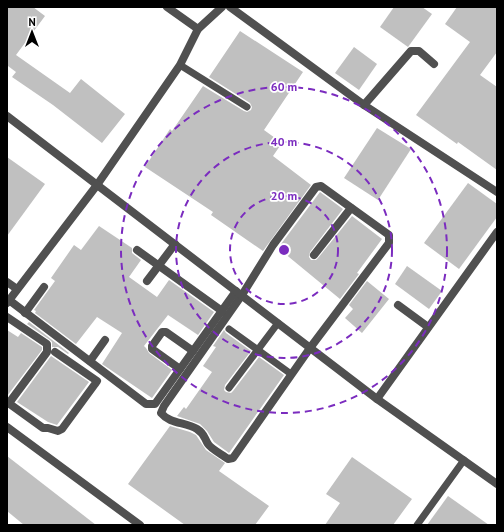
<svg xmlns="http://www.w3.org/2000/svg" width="504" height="532" font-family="'PT Sans',sans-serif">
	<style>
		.building { fill: #c0c0c0 }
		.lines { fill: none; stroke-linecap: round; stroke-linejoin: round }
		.service { stroke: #505050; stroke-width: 7 }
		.minor { stroke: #505050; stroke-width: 8 }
		.tertiary { stroke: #505050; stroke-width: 8 }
		.ring { fill: none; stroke: #7b2cbf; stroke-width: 2; stroke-dasharray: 7 5 }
		.centre { fill: #7b2cbf; stroke: #fff; stroke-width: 2 }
		.ring-label { font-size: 12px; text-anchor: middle; font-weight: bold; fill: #7b2cbf; stroke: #fff; stroke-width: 3.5; stroke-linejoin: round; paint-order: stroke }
	</style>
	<rect width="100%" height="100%" fill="#fff"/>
	<!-- building -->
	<g class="building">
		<path d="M 7,7 L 33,7 L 45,16 L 16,55 L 70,93 L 81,79 L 125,114 L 102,143 L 53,105 L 12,77 L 16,72 L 8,66 L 7,67 Z"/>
		<path d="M 394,7 L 422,7 L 432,14 L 408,47 L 380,27 Z"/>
		<path d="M 457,7 L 497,7 L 497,52 L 480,75 L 497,87 L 497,170 L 458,142 L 457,144 L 416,115 L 470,42 L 445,24 Z"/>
		<path d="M 240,31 L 303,72 L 264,130 L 282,143 L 273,156 L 311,185 L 263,251 L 211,215 L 213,212 L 145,167 L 170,129 L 172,131 L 203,86 L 244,111 L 247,112 L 251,110 L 252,107 L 250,103 L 209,77 Z"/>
		<path d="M 354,47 L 377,64 L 359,90 L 335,73 Z"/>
		<path d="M 377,128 L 411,149 L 378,200 L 344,178 Z"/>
		<path d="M 7,157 L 45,184 L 7,236 Z"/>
		<path d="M 468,183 L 497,204 L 497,217 L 459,269 L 424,243 Z"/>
		<path d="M 320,192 L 343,209 L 310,252 L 309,257 L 311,260 L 316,260 L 318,258 L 352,216 L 382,239 L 357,273 L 359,274 L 340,299 L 278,248 Z"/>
		<path d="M 99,226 L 132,248 L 132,253 L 141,260 L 129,277 L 157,297 L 169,280 L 214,312 L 198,335 L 168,315 L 144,346 L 146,348 L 149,353 L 172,370 L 152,398 L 102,364 L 122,333 L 97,317 L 76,344 L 35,313 L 36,311 L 34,310 L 55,281 L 51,278 L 74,245 L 81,250 Z"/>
		<path d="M 407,266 L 442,291 L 429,309 L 395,284 Z"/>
		<path d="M 367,281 L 389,299 L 362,333 L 345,318 L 353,309 L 349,305 Z"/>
		<path d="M 29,322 L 69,353 L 68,354 L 58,347 L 52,347 L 52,342 L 50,340 L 27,324 Z"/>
		<path d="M 7,330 L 18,337 L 21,333 L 42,347 L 42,350 L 7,396 Z"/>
		<path d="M 224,330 L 226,333 L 251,351 L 225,385 L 224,390 L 226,392 L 231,393 L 233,391 L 259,357 L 284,375 L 229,453 L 214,442 L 207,431 L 200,424 L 177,416 L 184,407 L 186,409 L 212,372 L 203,366 L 216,347 L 213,346 Z"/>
		<path d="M 51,356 L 89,382 L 57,425 L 48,422 L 17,402 Z"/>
		<path d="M 170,426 L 190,432 L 196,435 L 206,450 L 225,463 L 219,471 L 269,506 L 255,525 L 185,525 L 128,484 Z"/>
		<path d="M 7,456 L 96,525 L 24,525 L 7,511 Z"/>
		<path d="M 352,457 L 412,499 L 393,525 L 325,525 L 340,503 L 326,494 Z"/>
		<path d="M 448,496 L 489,525 L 427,525 Z"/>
	</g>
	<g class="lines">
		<!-- service -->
		<g class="service">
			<path d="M 180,65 L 247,107"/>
			<path d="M 229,329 L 291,374"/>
			<path d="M 229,388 L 278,323"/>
			<path d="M 417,525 L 464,460"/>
		</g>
		<!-- minor -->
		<g class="minor">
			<path d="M 167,7 L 198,29"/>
			<path d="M 230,7 L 364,105 L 497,192"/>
			<path d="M 364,105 L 411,51 L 419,51 L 434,64"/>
			<path d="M 321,186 L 389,235 L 389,243 L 310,348 L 233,458 L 228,459 C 223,455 211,449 208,444 C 204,438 205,434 197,429 C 185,422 170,424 161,413 L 164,406 L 242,295 L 273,245 L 316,187 Z"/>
			<path d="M 137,250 L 222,311"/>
			<path d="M 314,255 L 351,208"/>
			<path d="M 147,281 L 175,244"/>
			<path d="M 7,282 L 17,289"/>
			<path d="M 9,300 L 146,404 L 155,404 L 236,291"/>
			<path d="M 7,303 L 97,185 L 180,65 L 198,29 L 222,7"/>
			<path d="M 398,305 L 428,327"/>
			<path d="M 25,313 L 44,287"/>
			<path d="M 7,317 L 47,344 L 47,352 L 9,403 L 7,404"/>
			<path d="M 90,361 L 105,340"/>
			<path d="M 180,369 L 152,349 L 152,346 L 162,332 L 166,332 L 193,351"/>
			<path d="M 377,399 L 497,232"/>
			<path d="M 7,402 L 43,428 L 48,428 L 58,431 L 62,429 L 95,384 L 97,381 L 55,352"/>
			<path d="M 7,427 L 140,525"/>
		</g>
		<!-- tertiary -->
		<path class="tertiary" d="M 7,116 L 377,399 L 497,484"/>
	</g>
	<!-- distance rings -->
	<g class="ring">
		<circle cx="284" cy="250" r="54"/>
		<circle cx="284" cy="250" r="108"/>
		<circle cx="284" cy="250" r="163"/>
	</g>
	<circle cx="284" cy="250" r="6" class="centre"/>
	<g class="ring-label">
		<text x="284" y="91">60 m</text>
		<text x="284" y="146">40 m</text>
		<text x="284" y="200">20 m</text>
	</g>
	<!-- border -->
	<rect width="504" height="532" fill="none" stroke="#000000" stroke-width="16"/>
	<!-- north arrow -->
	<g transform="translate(32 32)" stroke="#ffffff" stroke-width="3" paint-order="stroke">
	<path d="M0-3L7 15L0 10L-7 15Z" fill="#000000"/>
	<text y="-6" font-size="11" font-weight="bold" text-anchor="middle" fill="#000000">N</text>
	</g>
</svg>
